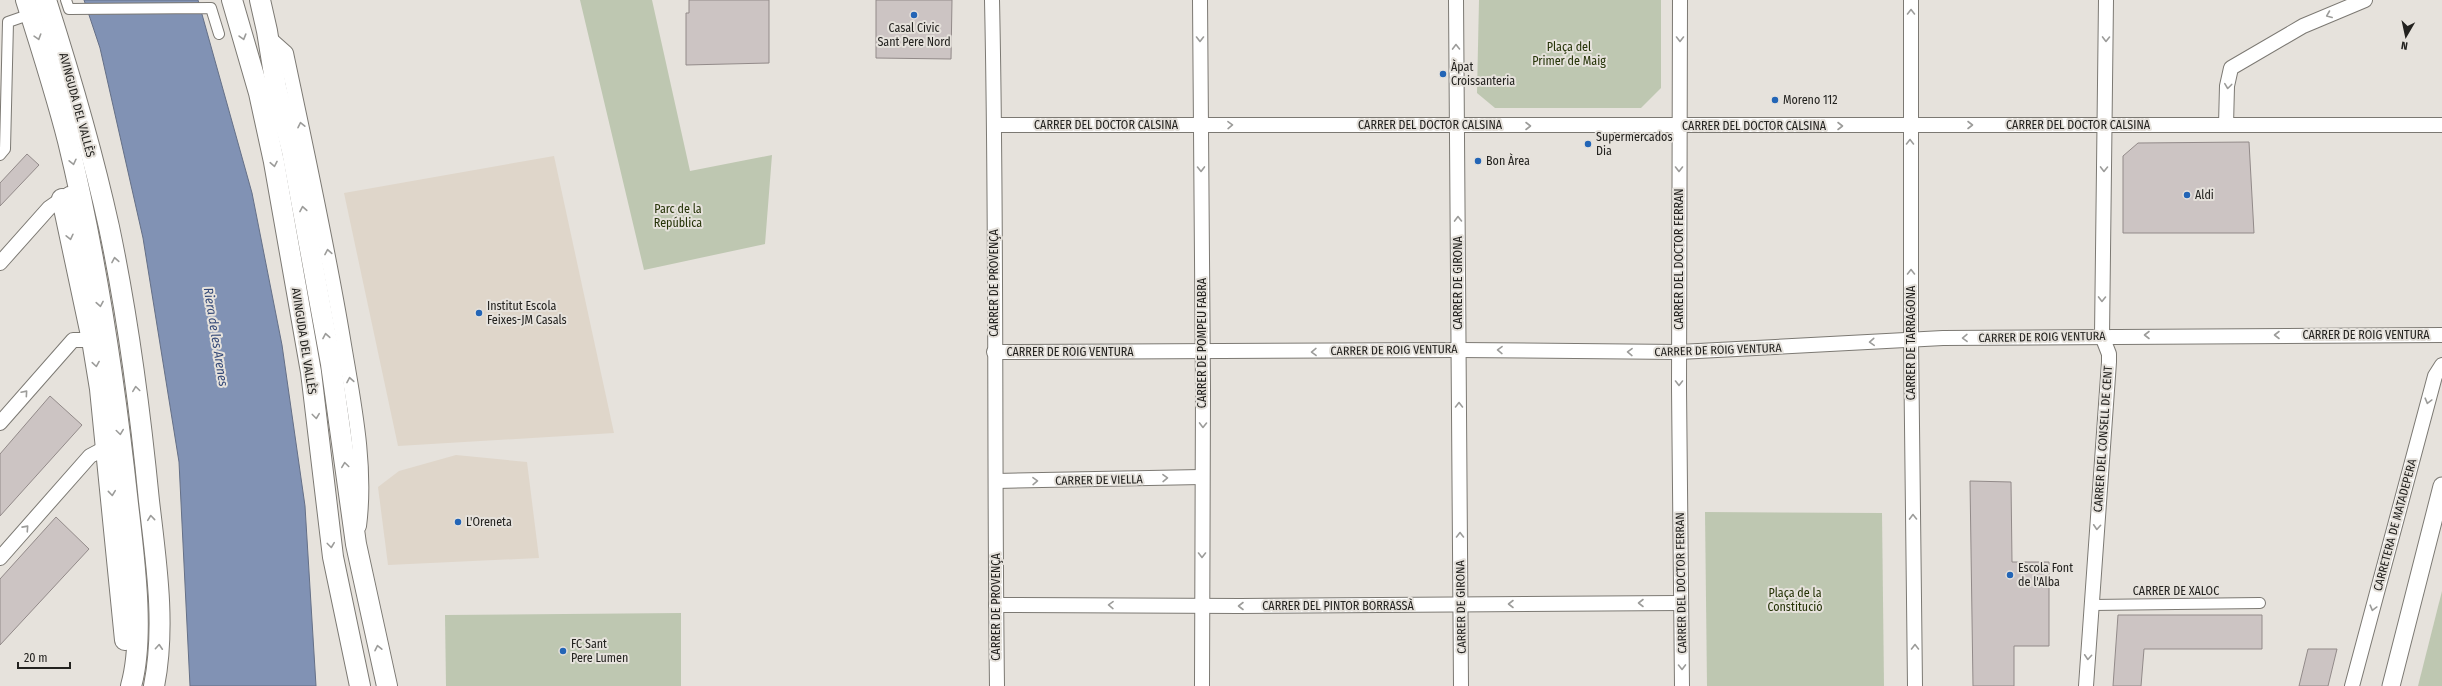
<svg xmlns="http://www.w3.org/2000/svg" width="2442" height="686" font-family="'Fira Sans Condensed',sans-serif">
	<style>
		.built { fill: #dfd6ca }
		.green { fill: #bec7b1 }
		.water { fill: #8192b4; stroke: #657087 }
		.building { fill: #ccc4c3; stroke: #928a89 }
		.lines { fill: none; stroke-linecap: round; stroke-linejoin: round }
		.pedestrian-casing { stroke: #7c7973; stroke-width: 12 }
		.minor-casing { stroke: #7c7973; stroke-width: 16 }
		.tertiary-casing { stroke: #7c7973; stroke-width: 19 }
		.secondary-casing { stroke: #7c7973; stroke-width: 22 }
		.pedestrian { stroke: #fff; stroke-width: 10 }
		.minor { stroke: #fff; stroke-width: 14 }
		.tertiary { stroke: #fff; stroke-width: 17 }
		.secondary { stroke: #fff; stroke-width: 20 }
		.oneway { stroke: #9c9c9a }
		.poi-dot { fill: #2365b6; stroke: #e6e2dc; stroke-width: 1.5 }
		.labels { text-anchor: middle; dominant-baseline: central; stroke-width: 4; stroke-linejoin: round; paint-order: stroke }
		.poi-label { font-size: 12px; fill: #23221f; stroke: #e6e2dc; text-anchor: start }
		.park-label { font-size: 12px; fill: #243206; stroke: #e6e2dc }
		.street-label { font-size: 12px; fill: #23221f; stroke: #e6e2dc }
		.water-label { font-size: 13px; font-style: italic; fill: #334877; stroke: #e6e2dc }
	</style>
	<rect width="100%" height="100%" fill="#e6e2dc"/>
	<!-- built -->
	<g class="built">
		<path d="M 554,156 L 614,433 L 398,446 L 344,193 Z"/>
		<path d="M 456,455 L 527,462 L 539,558 L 388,565 L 378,487 L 399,471 Z"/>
	</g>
	<!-- green -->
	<g class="green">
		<path d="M 580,0 L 652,0 L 690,171 L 772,155 L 765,244 L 644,270 Z"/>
		<path d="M 1479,0 L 1661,0 L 1661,88 L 1641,108 L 1495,108 L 1477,93 Z"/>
		<path d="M 1705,512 L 1882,513 L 1884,686 L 1707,686 Z"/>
		<path d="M 2442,591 L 2442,686 L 2418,686 Z"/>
		<path d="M 681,613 L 681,686 L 446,686 L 445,615 Z"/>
	</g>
	<!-- water -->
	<path class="water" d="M 84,0 L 198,0 L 252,193 L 282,345 L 305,506 L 316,686 L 190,686 L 179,462 L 143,238 L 100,48 Z"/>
	<!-- building -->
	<g class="building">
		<path d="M 689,0 L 769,0 L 769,63 L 686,65 L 686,13 L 689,13 Z"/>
		<path d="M 876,0 L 952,0 L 951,59 L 876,58 Z"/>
		<path d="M 2249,142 L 2254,233 L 2123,233 L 2123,156 L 2138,143 Z"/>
		<path d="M 27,154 L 39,165 L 0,206 L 0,183 Z"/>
		<path d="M 50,396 L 82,425 L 0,516 L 0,454 Z"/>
		<path d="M 1970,481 L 2011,482 L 2012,562 L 2049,562 L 2049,646 L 2014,646 L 2014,686 L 1973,686 Z"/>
		<path d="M 56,517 L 89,549 L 0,645 L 0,579 Z"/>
		<path d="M 2118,615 L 2262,615 L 2262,649 L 2144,649 L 2141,686 L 2113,686 Z"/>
		<path d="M 2308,649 L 2337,649 L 2328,686 L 2299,686 Z"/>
	</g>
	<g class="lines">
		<defs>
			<g id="pedestrian">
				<path d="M 66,0 L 69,9 L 211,8 L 219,34"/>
				<path d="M 0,155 L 5,149 L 8,22 L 31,14"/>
				<path d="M 2092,605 L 2260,603"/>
			</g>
			<g id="minor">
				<path d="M 992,0 C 997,229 994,457 997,686"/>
				<path d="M 1200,0 L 1203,389 L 1202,686"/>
				<path d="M 1456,0 L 1461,686"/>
				<path d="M 1680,0 L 1679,388 L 1682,686"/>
				<path d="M 1911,0 L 1911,339 L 1915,686"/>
				<path d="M 268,37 L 286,53 C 306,148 327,243 343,339 C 353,400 367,464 359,526"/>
				<path d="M 995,125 L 2442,125"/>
				<path d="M 2226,125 L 2227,86 L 2231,68 L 2303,26 L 2365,0"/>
				<path d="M 0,263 L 49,208 L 69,194"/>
				<path d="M 994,352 L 1458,350 L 1679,352 L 1943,338 L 2442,335"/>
				<path d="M 0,423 L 73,340 L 92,340"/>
				<path d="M 996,481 L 1202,477"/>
				<path d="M 0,558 L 90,456 L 107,447"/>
				<path d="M 996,605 L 1240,606 L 1680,603"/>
				<path d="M 2086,686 L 2109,362 L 2109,354 L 2102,336 L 2106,0"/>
				<path d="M 2352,686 L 2435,376 L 2442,365"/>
			</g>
			<path id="tertiary" d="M 2391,686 L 2442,486"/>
			<g id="secondary">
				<path d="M 26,0 C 41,47 56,94 68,141 C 97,260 115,383 128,504 C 134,556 145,637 131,686"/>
				<path d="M 46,0 C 70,75 92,150 109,227 C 128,317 140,409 149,501 C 156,561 166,626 154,686"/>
				<path d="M 232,0 L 259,93 L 274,162 L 311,372 L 333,557 L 360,686"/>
				<path d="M 260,0 L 267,31 L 276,87 L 292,151 L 331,364 L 356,544 L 387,686"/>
				<path d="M 62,199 L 92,340 L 100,389 L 125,640"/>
			</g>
		</defs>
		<!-- pedestrian casing -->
		<use href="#pedestrian" class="pedestrian-casing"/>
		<!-- minor casing -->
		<use href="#minor" class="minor-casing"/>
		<!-- tertiary casing -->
		<use href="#tertiary" class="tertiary-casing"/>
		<!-- secondary casing -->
		<use href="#secondary" class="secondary-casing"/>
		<!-- pedestrian -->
		<use href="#pedestrian" class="pedestrian"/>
		<!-- minor -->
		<use href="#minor" class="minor"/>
		<!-- tertiary -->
		<use href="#tertiary" class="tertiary"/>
		<!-- secondary -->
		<use href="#secondary" class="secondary"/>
	</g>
	<!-- one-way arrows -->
	<defs><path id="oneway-chevron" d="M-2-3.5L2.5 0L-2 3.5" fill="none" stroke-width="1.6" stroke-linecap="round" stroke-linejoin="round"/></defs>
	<g class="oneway">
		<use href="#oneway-chevron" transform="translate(1911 12) rotate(-90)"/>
		<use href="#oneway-chevron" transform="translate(2329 15) rotate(158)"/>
		<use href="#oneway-chevron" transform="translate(38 37) rotate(73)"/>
		<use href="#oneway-chevron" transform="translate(243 37) rotate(74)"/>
		<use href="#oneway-chevron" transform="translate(1200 39) rotate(90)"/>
		<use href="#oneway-chevron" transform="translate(1680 39) rotate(90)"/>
		<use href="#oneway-chevron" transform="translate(2106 39) rotate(91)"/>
		<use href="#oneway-chevron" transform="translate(1456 47) rotate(-91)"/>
		<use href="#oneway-chevron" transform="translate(2228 86) rotate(97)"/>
		<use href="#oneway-chevron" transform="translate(301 125) rotate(-102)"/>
		<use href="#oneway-chevron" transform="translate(1230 125) rotate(-1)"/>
		<use href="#oneway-chevron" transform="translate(1970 125)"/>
		<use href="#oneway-chevron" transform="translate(1528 126)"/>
		<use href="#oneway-chevron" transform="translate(1840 126)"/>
		<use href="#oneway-chevron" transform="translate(1910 142) rotate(-90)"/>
		<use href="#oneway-chevron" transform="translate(73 162) rotate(77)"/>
		<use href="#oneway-chevron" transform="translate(274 164) rotate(79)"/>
		<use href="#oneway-chevron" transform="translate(1201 169) rotate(89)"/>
		<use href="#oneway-chevron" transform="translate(1679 169) rotate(90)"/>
		<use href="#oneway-chevron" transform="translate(2104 169) rotate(91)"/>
		<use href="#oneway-chevron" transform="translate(303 209) rotate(-100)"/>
		<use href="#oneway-chevron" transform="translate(1458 219) rotate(-91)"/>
		<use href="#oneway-chevron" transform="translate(70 237) rotate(77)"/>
		<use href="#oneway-chevron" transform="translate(328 252) rotate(-100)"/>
		<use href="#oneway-chevron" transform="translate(115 260) rotate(-100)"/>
		<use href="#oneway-chevron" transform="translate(1911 272) rotate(-90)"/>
		<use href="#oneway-chevron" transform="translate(2102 299) rotate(91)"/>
		<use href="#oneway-chevron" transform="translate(100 304) rotate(80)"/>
		<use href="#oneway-chevron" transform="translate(2147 335) rotate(180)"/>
		<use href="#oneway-chevron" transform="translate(2277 335) rotate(180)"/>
		<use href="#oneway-chevron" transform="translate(326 336) rotate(-100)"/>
		<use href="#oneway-chevron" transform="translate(1965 338) rotate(179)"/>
		<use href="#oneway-chevron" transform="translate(1872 342) rotate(176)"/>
		<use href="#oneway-chevron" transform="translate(1500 350) rotate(-179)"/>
		<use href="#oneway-chevron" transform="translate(1314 352) rotate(179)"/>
		<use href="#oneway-chevron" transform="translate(1630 352) rotate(-179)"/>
		<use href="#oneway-chevron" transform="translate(96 364) rotate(81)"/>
		<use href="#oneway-chevron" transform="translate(350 380) rotate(-100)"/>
		<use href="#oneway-chevron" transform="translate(1679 383) rotate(90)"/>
		<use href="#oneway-chevron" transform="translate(136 389) rotate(-98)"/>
		<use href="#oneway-chevron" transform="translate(25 393) rotate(-49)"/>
		<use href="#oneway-chevron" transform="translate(2428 401) rotate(105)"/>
		<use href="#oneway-chevron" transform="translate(1459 405) rotate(-90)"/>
		<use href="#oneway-chevron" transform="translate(316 416) rotate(83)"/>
		<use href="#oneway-chevron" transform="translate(1203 425) rotate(91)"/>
		<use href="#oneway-chevron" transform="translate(120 432) rotate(82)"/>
		<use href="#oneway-chevron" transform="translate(345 465) rotate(-98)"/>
		<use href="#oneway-chevron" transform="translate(1165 478) rotate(-1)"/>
		<use href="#oneway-chevron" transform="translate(1035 481) rotate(-1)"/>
		<use href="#oneway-chevron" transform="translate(112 493) rotate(84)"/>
		<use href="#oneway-chevron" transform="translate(1913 517) rotate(-91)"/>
		<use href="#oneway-chevron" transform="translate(151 518) rotate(-96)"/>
		<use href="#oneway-chevron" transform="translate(2097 527) rotate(94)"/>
		<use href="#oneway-chevron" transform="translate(26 528) rotate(-48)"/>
		<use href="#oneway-chevron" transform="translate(1460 535) rotate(-90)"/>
		<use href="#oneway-chevron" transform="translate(331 545) rotate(83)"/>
		<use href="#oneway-chevron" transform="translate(1202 555) rotate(90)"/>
		<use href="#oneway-chevron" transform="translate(1641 603) rotate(180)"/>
		<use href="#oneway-chevron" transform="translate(1511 604) rotate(180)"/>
		<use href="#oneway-chevron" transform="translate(1111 605) rotate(-179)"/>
		<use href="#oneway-chevron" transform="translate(1241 606) rotate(180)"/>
		<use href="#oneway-chevron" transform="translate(2373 608) rotate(105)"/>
		<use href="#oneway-chevron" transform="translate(159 647) rotate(-86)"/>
		<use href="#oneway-chevron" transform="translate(1915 647) rotate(-90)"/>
		<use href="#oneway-chevron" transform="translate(378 648) rotate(-102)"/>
		<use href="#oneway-chevron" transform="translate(2088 657) rotate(94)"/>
		<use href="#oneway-chevron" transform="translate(1682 667) rotate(89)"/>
	</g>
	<!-- markers -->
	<g class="poi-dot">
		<circle cx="914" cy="15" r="4"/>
		<circle cx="1443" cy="74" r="4"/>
		<circle cx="1775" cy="100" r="4"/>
		<circle cx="1588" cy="144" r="4"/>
		<circle cx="1478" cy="161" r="4"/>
		<circle cx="2187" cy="195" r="4"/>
		<circle cx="479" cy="313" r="4"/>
		<circle cx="458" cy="522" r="4"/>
		<circle cx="2010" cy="575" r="4"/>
		<circle cx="563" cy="651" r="4"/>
	</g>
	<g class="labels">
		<!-- poi labels -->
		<g class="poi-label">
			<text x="914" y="28" text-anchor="middle">Casal Civic<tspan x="914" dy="14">Sant Pere Nord</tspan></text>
			<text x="1451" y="67">Àpat<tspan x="1451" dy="14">Croissanteria</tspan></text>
			<text x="1783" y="100">Moreno 112</text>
			<text x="1596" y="137">Supermercados<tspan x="1596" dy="14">Dia</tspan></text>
			<text x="1486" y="161">Bon Àrea</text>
			<text x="2195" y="195">Aldi</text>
			<text x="487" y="306">Institut Escola<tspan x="487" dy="14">Feixes-JM Casals</tspan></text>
			<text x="466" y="522">L'Oreneta</text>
			<text x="2018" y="568">Escola Font<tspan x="2018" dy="14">de l'Alba</tspan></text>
			<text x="571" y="644">FC Sant<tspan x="571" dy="14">Pere Lumen</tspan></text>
		</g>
		<!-- park labels -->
		<g class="park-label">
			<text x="1569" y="47">Plaça del<tspan x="1569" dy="14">Primer de Maig</tspan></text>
			<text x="678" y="209">Parc de la<tspan x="678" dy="14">República</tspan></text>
			<text x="1795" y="593">Plaça de la<tspan x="1795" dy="14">Constitució</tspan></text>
		</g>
		<!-- street labels -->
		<g class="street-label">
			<text transform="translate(77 105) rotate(75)">AVINGUDA DEL VALLÈS</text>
			<text x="1106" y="125">CARRER DEL DOCTOR CALSINA</text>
			<text x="1430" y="125">CARRER DEL DOCTOR CALSINA</text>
			<text x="2078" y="125">CARRER DEL DOCTOR CALSINA</text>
			<text x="1754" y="126">CARRER DEL DOCTOR CALSINA</text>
			<text transform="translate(1679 259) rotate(-90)">CARRER DEL DOCTOR FERRAN</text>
			<text transform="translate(994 283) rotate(-90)">CARRER DE PROVENÇA</text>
			<text transform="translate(1458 283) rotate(-90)">CARRER DE GIRONA</text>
			<text x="2366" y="335">CARRER DE ROIG VENTURA</text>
			<text transform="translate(2042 337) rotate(-1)">CARRER DE ROIG VENTURA</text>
			<text transform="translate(304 341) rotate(81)">AVINGUDA DEL VALLÈS</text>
			<text transform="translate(1202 343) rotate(-90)">CARRER DE POMPEU FABRA</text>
			<text transform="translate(1911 343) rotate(-90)">CARRER DE TARRAGONA</text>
			<text transform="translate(1394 350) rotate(-1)">CARRER DE ROIG VENTURA</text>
			<text transform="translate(1718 350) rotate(-2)">CARRER DE ROIG VENTURA</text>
			<text x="1070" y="352">CARRER DE ROIG VENTURA</text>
			<text transform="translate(2103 439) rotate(-86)">CARRER DEL CONSELL DE CENT</text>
			<text transform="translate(1099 480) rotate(-1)">CARRER DE VIELLA</text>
			<text transform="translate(2395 525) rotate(-75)">CARRETERA DE MATADEPERA</text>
			<text transform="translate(1681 583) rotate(-91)">CARRER DEL DOCTOR FERRAN</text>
			<text x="2176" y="591">CARRER DE XALOC</text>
			<text x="1338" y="606">CARRER DEL PINTOR BORRASSÀ</text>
			<text transform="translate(996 607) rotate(-90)">CARRER DE PROVENÇA</text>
			<text transform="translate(1461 607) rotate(-91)">CARRER DE GIRONA</text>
		</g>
		<!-- water labels -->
		<g class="water-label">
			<text transform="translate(216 337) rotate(81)">Riera de les Arenes</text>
		</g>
	</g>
	<!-- north arrow -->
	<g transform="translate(2406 36) rotate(189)" stroke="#e6e2dc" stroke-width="3" paint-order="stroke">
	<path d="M0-3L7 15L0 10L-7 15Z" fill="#23221f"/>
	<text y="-6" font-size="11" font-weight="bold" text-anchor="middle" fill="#23221f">N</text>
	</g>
	<!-- scale -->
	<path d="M18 662v6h52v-6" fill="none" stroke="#23221f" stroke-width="2"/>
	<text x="24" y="662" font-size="12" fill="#23221f" stroke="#e6e2dc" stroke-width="3" paint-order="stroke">20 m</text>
</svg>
